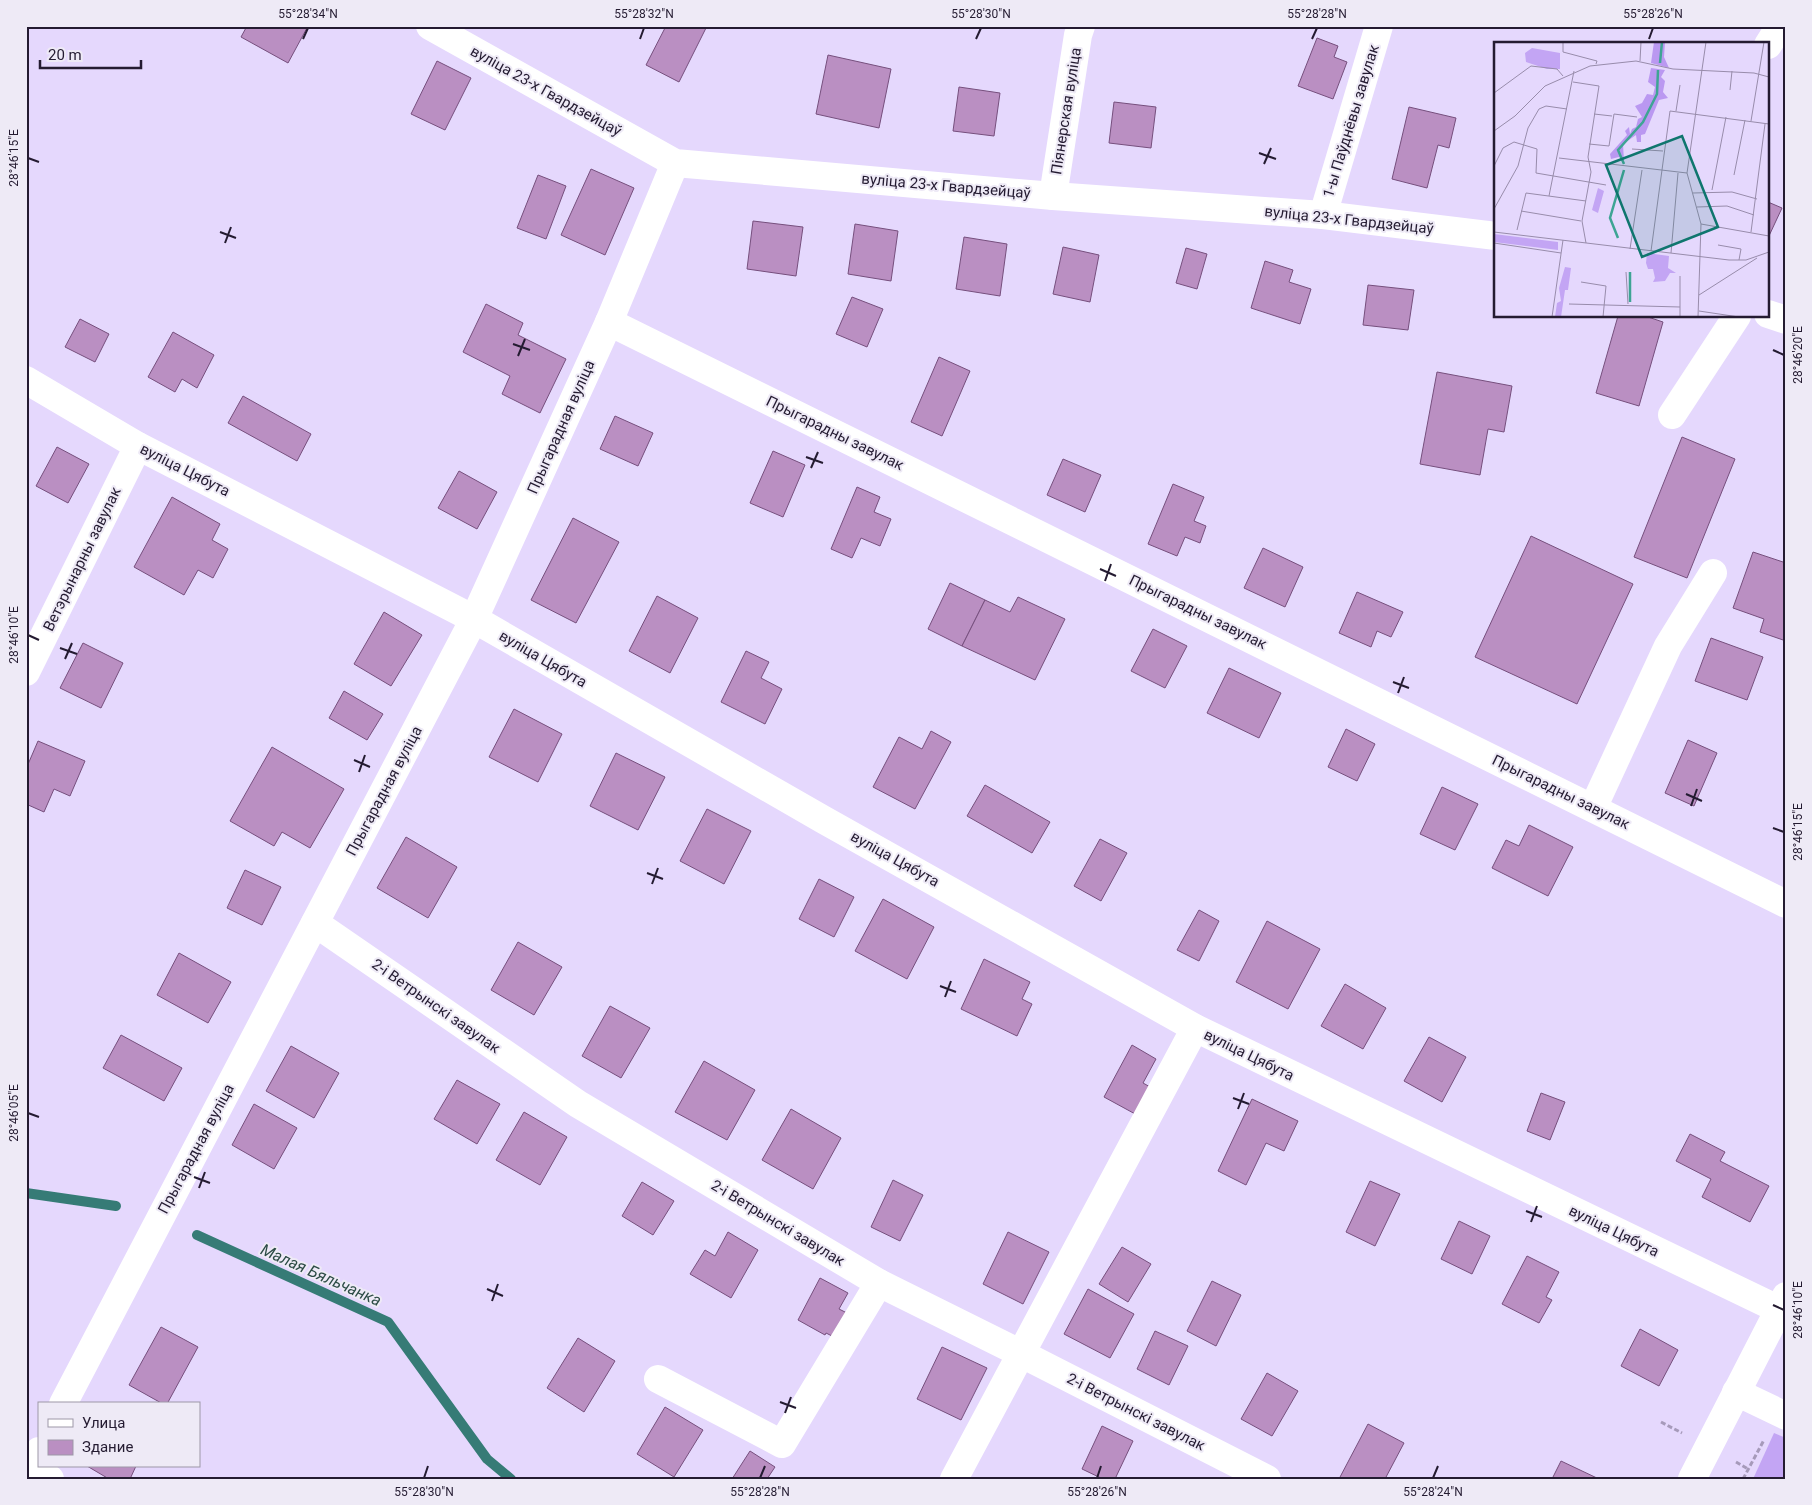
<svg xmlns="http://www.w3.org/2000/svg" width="1812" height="1505" font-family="Roboto,sans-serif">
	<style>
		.green { fill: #c3a5f4 }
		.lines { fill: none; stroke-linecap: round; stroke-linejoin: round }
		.stream { stroke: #367b76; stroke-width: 10 }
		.building { fill: #ba8fc2; stroke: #764f7d }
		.path { stroke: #a69aba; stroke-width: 3; stroke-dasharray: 5 2.5; stroke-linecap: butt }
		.minor { stroke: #fff; stroke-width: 28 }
		.major { stroke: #fff; stroke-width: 28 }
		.ticks { fill: none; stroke: #241b31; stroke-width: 2 }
		.labels { text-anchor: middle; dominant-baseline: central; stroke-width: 4; stroke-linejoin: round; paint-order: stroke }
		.street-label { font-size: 15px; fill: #241b31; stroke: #eeeaf6 }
		.water-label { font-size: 16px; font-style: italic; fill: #2c4b45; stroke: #eeeaf6 }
		.inset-river { fill: none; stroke: #3ea494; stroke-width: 2.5 }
		.inset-road { fill: none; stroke: #988cab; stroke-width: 1 }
		.view { fill: #0f766e; fill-opacity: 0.15; stroke: #0f766e; stroke-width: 2.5 }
		.inset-edge { fill: none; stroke: #241b31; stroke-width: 2.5 }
		.neatline { fill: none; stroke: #241b31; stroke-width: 2 }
		.ticks-label { font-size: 12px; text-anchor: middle; fill: #241b31 }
	</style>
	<rect width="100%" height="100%" fill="#e5d8fd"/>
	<!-- green -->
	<path class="green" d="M 1774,1433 L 1786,1438 L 1786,1479 L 1753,1479 Z"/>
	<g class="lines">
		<!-- stream -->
		<g class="stream">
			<path d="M 26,1193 L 116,1206"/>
			<path d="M 197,1235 L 388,1322 L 487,1459 L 511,1479"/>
		</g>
	</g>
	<!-- building -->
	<g class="building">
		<path d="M 247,26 L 308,26 L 288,63 L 241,37 Z"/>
		<path d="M 666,26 L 707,26 L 679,82 L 646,65 Z"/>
		<path d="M 1317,38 L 1338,46 L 1334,57 L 1347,62 L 1333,99 L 1298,86 Z"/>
		<path d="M 828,55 L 891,69 L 879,128 L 816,114 Z"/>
		<path d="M 437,61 L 471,78 L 445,130 L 411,114 Z"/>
		<path d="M 959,87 L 1000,93 L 994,136 L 953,131 Z"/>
		<path d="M 1114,102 L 1156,107 L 1151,148 L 1109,143 Z"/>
		<path d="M 1409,107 L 1456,118 L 1449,148 L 1438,145 L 1427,188 L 1392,179 Z"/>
		<path d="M 591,169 L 634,188 L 605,255 L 561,235 Z"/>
		<path d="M 538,175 L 566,186 L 546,239 L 517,228 Z"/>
		<path d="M 1768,202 L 1782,208 L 1768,238 Z"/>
		<path d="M 753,221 L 803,227 L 796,276 L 747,269 Z"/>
		<path d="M 855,224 L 898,231 L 891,281 L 848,274 Z"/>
		<path d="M 964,237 L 1007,244 L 1000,296 L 956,289 Z"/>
		<path d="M 1063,247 L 1099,255 L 1090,302 L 1053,294 Z"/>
		<path d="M 1186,248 L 1207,254 L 1197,289 L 1176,283 Z"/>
		<path d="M 1265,261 L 1293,270 L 1289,282 L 1311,289 L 1300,324 L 1251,308 Z"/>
		<path d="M 1368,285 L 1414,290 L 1408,330 L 1363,325 Z"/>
		<path d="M 852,297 L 883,309 L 867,347 L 836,334 Z"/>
		<path d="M 486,304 L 523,323 L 518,335 L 566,359 L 540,413 L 502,394 L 510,376 L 463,352 Z"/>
		<path d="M 1618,316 L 1645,316 L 1663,322 L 1639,406 L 1596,393 Z"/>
		<path d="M 80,319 L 109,334 L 95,362 L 65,347 Z"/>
		<path d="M 173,332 L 214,355 L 197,388 L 182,379 L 175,392 L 148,377 Z"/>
		<path d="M 939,357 L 970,371 L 942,436 L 911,422 Z"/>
		<path d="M 1437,372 L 1512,386 L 1504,432 L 1488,429 L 1480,475 L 1420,464 Z"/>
		<path d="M 243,396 L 311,434 L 297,461 L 228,423 Z"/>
		<path d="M 615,416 L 653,433 L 638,466 L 600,449 Z"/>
		<path d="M 1682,437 L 1735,459 L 1687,578 L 1634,557 Z"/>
		<path d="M 57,447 L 89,464 L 68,503 L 36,486 Z"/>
		<path d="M 773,451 L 805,465 L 783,517 L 750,503 Z"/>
		<path d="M 1063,459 L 1101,475 L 1085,512 L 1047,495 Z"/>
		<path d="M 459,471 L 497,492 L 477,529 L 438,508 Z"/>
		<path d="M 1173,484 L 1204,497 L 1194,521 L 1206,526 L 1200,543 L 1185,537 L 1177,556 L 1148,544 Z"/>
		<path d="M 857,487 L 880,497 L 874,512 L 891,519 L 880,546 L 861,538 L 852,558 L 831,549 Z"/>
		<path d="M 172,497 L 220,524 L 212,540 L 228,549 L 213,578 L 198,570 L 184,595 L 134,567 Z"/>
		<path d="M 573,518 L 619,542 L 576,623 L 531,600 Z"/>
		<path d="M 1531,536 L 1633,584 L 1577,704 L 1475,657 Z"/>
		<path d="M 1263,548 L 1303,567 L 1285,607 L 1244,588 Z"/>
		<path d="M 1753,552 L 1786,563 L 1786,641 L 1760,632 L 1764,619 L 1733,608 Z"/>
		<path d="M 950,583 L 985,600 L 962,646 L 928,629 Z"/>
		<path d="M 1357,592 L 1403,612 L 1391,637 L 1377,631 L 1371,647 L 1339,633 Z"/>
		<path d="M 657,596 L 698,618 L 670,673 L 629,651 Z"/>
		<path d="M 1018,597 L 1065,619 L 1035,680 L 962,646 L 985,600 L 1010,612 Z"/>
		<path d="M 384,612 L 422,635 L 391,686 L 354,664 Z"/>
		<path d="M 1153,629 L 1187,646 L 1165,688 L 1131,671 Z"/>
		<path d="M 1711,638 L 1763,657 L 1747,700 L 1695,681 Z"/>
		<path d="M 83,643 L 123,663 L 101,708 L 60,688 Z"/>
		<path d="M 746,651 L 769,662 L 761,678 L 782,689 L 765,724 L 721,702 Z"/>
		<path d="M 1229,668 L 1281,693 L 1259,738 L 1207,713 Z"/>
		<path d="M 344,691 L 383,714 L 367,740 L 329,718 Z"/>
		<path d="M 514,709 L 562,734 L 538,782 L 489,757 Z"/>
		<path d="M 1346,729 L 1375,744 L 1357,781 L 1328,767 Z"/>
		<path d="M 931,731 L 951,742 L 915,809 L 873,787 L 899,737 L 922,749 Z"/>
		<path d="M 1688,740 L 1717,753 L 1694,806 L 1665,793 Z"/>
		<path d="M 38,741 L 85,761 L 70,796 L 54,789 L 44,812 L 26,804 L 26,769 Z"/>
		<path d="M 272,747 L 344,789 L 310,848 L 282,832 L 274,846 L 230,821 Z"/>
		<path d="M 616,753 L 665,777 L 638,830 L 590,806 Z"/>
		<path d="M 985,785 L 1050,822 L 1032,853 L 967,816 Z"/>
		<path d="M 1442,787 L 1478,804 L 1455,850 L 1420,834 Z"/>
		<path d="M 707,809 L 751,831 L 724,884 L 680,861 Z"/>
		<path d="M 1529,825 L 1573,847 L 1548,896 L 1492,868 L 1506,840 L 1519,846 Z"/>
		<path d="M 406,837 L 457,867 L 428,918 L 377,888 Z"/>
		<path d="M 1100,839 L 1127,853 L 1101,901 L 1074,886 Z"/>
		<path d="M 245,870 L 281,887 L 262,925 L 227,908 Z"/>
		<path d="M 819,879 L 854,897 L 834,937 L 799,919 Z"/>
		<path d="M 883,899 L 934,927 L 907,979 L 855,951 Z"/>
		<path d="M 1199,910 L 1219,921 L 1199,961 L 1177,950 Z"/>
		<path d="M 1267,921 L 1320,949 L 1288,1009 L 1236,982 Z"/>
		<path d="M 518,942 L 562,967 L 534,1015 L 491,990 Z"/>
		<path d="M 179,953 L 231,982 L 208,1023 L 157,995 Z"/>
		<path d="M 984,959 L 1030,982 L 1022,999 L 1032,1004 L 1017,1036 L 961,1009 Z"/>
		<path d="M 1345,984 L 1386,1008 L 1363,1049 L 1321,1026 Z"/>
		<path d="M 610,1006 L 650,1028 L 621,1078 L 582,1056 Z"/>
		<path d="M 121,1035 L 182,1068 L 164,1101 L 103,1068 Z"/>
		<path d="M 1429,1037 L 1466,1057 L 1442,1102 L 1404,1081 Z"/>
		<path d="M 1132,1045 L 1156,1059 L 1143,1083 L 1152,1088 L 1137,1115 L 1104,1097 Z"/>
		<path d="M 291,1046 L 339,1073 L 314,1118 L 266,1091 Z"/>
		<path d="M 704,1061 L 755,1090 L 727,1140 L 675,1112 Z"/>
		<path d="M 457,1080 L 500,1104 L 477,1144 L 434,1119 Z"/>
		<path d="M 1541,1093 L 1565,1102 L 1550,1140 L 1527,1131 Z"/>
		<path d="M 1252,1099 L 1298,1121 L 1284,1151 L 1266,1143 L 1246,1185 L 1218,1171 Z"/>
		<path d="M 254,1104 L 297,1128 L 274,1169 L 232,1145 Z"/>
		<path d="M 791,1109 L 841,1138 L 813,1189 L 762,1160 Z"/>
		<path d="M 524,1112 L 567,1137 L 540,1185 L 496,1160 Z"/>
		<path d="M 1690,1134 L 1725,1152 L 1720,1161 L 1769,1186 L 1750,1222 L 1702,1197 L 1711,1179 L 1676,1161 Z"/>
		<path d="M 893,1180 L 923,1195 L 900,1241 L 871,1227 Z"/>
		<path d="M 1370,1181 L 1400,1194 L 1375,1246 L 1346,1232 Z"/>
		<path d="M 642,1182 L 674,1201 L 653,1235 L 622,1216 Z"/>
		<path d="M 1459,1221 L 1490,1236 L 1472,1274 L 1441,1259 Z"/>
		<path d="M 728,1232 L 758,1250 L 731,1298 L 690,1274 L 705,1250 L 715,1256 Z"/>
		<path d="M 1008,1232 L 1049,1252 L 1023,1304 L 983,1284 Z"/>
		<path d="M 1122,1247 L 1151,1264 L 1128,1302 L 1099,1284 Z"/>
		<path d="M 1527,1256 L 1559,1272 L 1546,1297 L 1552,1300 L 1539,1323 L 1502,1304 Z"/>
		<path d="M 820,1278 L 848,1293 L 839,1309 L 849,1314 L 836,1338 L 826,1333 L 825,1335 L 798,1320 Z"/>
		<path d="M 1212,1281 L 1241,1295 L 1216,1346 L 1187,1331 Z"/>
		<path d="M 1088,1289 L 1134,1314 L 1110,1358 L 1064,1334 Z"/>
		<path d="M 161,1327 L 198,1347 L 167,1404 L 163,1404 L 129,1385 Z"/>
		<path d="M 1640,1329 L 1678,1350 L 1659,1386 L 1621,1366 Z"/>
		<path d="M 1155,1331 L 1188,1346 L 1169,1385 L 1137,1369 Z"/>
		<path d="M 578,1338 L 615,1361 L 584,1412 L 547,1388 Z"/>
		<path d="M 942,1347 L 987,1368 L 961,1420 L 917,1399 Z"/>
		<path d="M 1267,1373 L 1298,1391 L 1272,1436 L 1241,1419 Z"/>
		<path d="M 665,1407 L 703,1430 L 674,1477 L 637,1454 Z"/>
		<path d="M 1368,1424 L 1404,1443 L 1385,1479 L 1339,1479 Z"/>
		<path d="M 1102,1426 L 1133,1441 L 1115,1479 L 1103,1479 L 1082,1469 Z"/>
		<path d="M 750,1451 L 775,1467 L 767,1479 L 732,1479 Z"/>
		<path d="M 1561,1461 L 1599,1479 L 1552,1479 Z"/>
		<path d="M 87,1466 L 136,1466 L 130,1479 L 109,1479 Z"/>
	</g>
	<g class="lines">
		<!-- path -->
		<g class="path">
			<path d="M 1661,1422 L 1682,1433"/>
			<path d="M 1736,1462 L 1748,1469"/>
			<path d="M 1743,1479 L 1764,1440"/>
		</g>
		<!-- minor -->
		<g class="minor">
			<path d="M 430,26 L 675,163 L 1053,196 L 1323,215 L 1496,236"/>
			<path d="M 1768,45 L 1780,26"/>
			<path d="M 1053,196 L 1078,35 L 1081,26"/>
			<path d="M 1323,215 L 1379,26"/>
			<path d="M 1768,314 L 1786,320"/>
			<path d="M 609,322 L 1786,904"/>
			<path d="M 26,380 L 138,446 L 474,619 L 824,820 L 1195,1028 L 1786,1313"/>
			<path d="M 1672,415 L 1737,316"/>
			<path d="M 26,672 L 138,446"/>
			<path d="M 1593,808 L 1668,646 L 1713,573"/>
			<path d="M 315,923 L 578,1104 L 879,1283 L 1022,1354 L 1267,1479"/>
			<path d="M 658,1379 L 782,1444 L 879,1283"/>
			<path d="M 1736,1392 L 1786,1416"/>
			<path d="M 63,1404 L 474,619 L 609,322 L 675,163"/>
			<path d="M 30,1467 L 50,1479"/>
			<path d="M 26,1475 L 39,1451"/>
			<path d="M 954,1479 L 1195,1028"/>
		</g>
		<!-- major -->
		<path class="major" d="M 1692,1479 L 1786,1296"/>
	</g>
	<!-- ticks -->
	<path class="ticks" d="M 303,39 L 308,28M 640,39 L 644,28M 976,39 L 981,28M 1312,39 L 1317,28M 1649,39 L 1653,28M 1259,153 L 1276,159M 28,158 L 39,162M 1264,164 L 1271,148M 220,232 L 236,238M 225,243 L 231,227M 513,344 L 530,350M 1773,350 L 1784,355M 518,356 L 525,339M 806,457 L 823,463M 811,468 L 818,452M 1100,569 L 1116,576M 1105,581 L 1111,564M 28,635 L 39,640M 60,648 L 77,654M 65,659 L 72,643M 1393,682 L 1409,688M 1398,693 L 1404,677M 354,760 L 370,767M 359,772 L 365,755M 1686,794 L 1702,801M 1691,806 L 1697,789M 1773,828 L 1784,832M 647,873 L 663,879M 652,884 L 658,868M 940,986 L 956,992M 945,997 L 951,981M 1233,1098 L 1249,1104M 1238,1109 L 1244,1093M 28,1113 L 39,1117M 194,1177 L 210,1183M 199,1188 L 205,1172M 1526,1211 L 1542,1217M 1531,1222 L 1537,1206M 487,1289 L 503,1296M 492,1301 L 498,1284M 1773,1305 L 1784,1310M 780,1402 L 796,1408M 785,1413 L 791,1397M 424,1478 L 428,1466M 760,1478 L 765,1466M 1097,1478 L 1101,1466M 1433,1478 L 1438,1466"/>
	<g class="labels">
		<!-- street labels -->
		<g class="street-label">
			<text transform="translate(546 91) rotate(29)">вуліца 23-х Гвардзейцаў</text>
			<text transform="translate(1066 111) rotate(-81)">Піянерская вуліца</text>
			<text transform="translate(1351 121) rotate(-73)">1-ы Паўднёвы завулак</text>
			<text transform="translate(946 186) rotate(5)">вуліца 23-х Гвардзейцаў</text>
			<text transform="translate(1349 220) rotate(6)">вуліца 23-х Гвардзейцаў</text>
			<text transform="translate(561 427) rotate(-66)">Прыгарадная вуліца</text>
			<text transform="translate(835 433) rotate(26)">Прыгарадны завулак</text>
			<text transform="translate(185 470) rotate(27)">вуліца Цябута</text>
			<text transform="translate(82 559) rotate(-64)">Ветэрынарны завулак</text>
			<text transform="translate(1198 612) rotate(26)">Прыгарадны завулак</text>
			<text transform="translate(543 659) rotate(30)">вуліца Цябута</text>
			<text transform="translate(384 791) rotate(-62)">Прыгарадная вуліца</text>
			<text transform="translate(1561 792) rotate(26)">Прыгарадны завулак</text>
			<text transform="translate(895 859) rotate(29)">вуліца Цябута</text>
			<text transform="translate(436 1006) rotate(35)">2-і Ветрынскі завулак</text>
			<text transform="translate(1249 1055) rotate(26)">вуліца Цябута</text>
			<text transform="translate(196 1149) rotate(-62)">Прыгарадная вуліца</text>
			<text transform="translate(778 1223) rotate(31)">2-і Ветрынскі завулак</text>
			<text transform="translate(1614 1231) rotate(26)">вуліца Цябута</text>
			<text transform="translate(1136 1412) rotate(27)">2-і Ветрынскі завулак</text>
		</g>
		<!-- water labels -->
		<g class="water-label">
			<text transform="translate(321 1275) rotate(24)">Малая Бяльчанка</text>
		</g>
	</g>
	<!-- overview -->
	<g transform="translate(1494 42)">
		<rect width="275" height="275" fill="#e5d8fd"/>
		<path d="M 38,6 L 66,11 L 66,27 L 53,27 L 32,20 L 31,11 ZM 104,146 L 110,149 L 104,171 L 98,168 ZM 0,192 L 64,200 L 64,208 L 0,200 ZM 153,211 L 175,214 L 174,226 L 182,231 L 176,231 L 171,239 L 159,240 L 161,236 L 159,227 L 154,227 L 152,221 ZM 71,225 L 77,226 L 74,248 L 71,248 L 67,275 L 61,275 L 63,261 L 67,259 L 65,246 Z" fill="#c3a5f4"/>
		<path d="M 160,0 L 171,0 L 170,15 L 175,26 L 157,21 ZM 157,26 L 171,28 L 167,35 L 171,39 L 169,50 L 174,56 L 165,58 L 151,92 L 147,93 L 147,100 L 143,100 L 142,93 L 129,102 L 130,119 L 125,115 L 117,117 L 116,112 L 133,93 L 131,89 L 135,85 L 136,92 L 138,87 L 142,85 L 144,77 L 148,75 L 141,64 L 148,61 L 153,52 L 159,53 L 161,45 L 154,40 Z" fill="#ba98f1"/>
		<path class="inset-river" d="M 166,21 L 168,0M 130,122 L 124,108 L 149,80 L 163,52 L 164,28M 124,196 L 116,176 L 130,128M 136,260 L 136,230"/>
		<path class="inset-road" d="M 69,0 L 69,10 L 103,19 L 102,22M 146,19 L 147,0M 79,40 L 105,44 L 94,115 L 97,130 L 88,179 L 92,201M 236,48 L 238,29M 0,51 L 37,24 L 63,27 L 69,34M 182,69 L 186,43M 100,72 L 118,74M 257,79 L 270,0M 0,89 L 21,74 L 51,44 L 96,24 L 142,19 L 179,27 L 260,31 L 275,35M 95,102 L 115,104 L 120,72 L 143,75M 138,107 L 169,109M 65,116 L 193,131M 0,124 L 9,106 L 20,100 L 43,107 L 42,131 L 112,143M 240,133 L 251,78M 218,148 L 232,75M 199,151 L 238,150 L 263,157M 55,154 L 80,29M 203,165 L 233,164 L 260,173M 0,167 L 24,124 L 34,86 L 45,67 L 52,64 L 73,67M 27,169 L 87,179M 207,182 L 275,194M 23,188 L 32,151 L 92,159M 0,190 L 235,218 L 252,218 L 275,210M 257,190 L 271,82M 0,201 L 67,211M 224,203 L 247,207 L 245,218M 136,207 L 148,128M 157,209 L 176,69 L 275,82M 177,211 L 184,131M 132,230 L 134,262M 87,240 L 112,244 L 109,275M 205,253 L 263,216M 75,262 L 186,265M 205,269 L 245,275M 58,275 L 69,198M 186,275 L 186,234M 204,275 L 207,182 L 193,131 L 212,0"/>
		<path class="view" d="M 188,94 L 224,185 L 148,215 L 112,123 Z"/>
		<rect width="275" height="275" class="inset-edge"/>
	</g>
	<!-- border -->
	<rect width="1812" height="1505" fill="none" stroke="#eeeaf6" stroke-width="55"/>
	<!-- legend -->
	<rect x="38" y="1402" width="162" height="65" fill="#eeeaf6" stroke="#9d97a7"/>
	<rect x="48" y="1419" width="25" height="8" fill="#ffffff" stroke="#9d97a7"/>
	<text x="82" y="1428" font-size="15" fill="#241b31">Улица</text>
	<rect x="48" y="1440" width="25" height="15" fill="#ba8fc2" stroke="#9d97a7"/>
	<text x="82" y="1452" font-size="15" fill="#241b31">Здание</text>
	<!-- scale -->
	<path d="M40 60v8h101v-8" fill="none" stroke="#241b31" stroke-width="2.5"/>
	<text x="48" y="60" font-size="15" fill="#241b31" stroke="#eeeaf6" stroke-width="4" paint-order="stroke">20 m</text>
	<rect x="28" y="28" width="1756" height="1450" class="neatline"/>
	<g class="ticks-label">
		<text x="308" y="18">55°28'34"N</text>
		<text x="644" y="18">55°28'32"N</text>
		<text x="981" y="18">55°28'30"N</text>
		<text x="1317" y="18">55°28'28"N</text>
		<text x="1653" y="18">55°28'26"N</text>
		<text transform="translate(14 158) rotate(-90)" y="4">28°46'15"E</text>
		<text transform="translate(1798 355) rotate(-90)" y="4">28°46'20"E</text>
		<text transform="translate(14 635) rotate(-90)" y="4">28°46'10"E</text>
		<text transform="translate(1798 832) rotate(-90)" y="4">28°46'15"E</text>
		<text transform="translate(14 1113) rotate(-90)" y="4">28°46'05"E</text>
		<text transform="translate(1798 1310) rotate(-90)" y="4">28°46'10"E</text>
		<text x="424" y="1496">55°28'30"N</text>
		<text x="760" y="1496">55°28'28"N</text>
		<text x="1097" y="1496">55°28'26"N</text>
		<text x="1433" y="1496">55°28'24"N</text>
	</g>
</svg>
